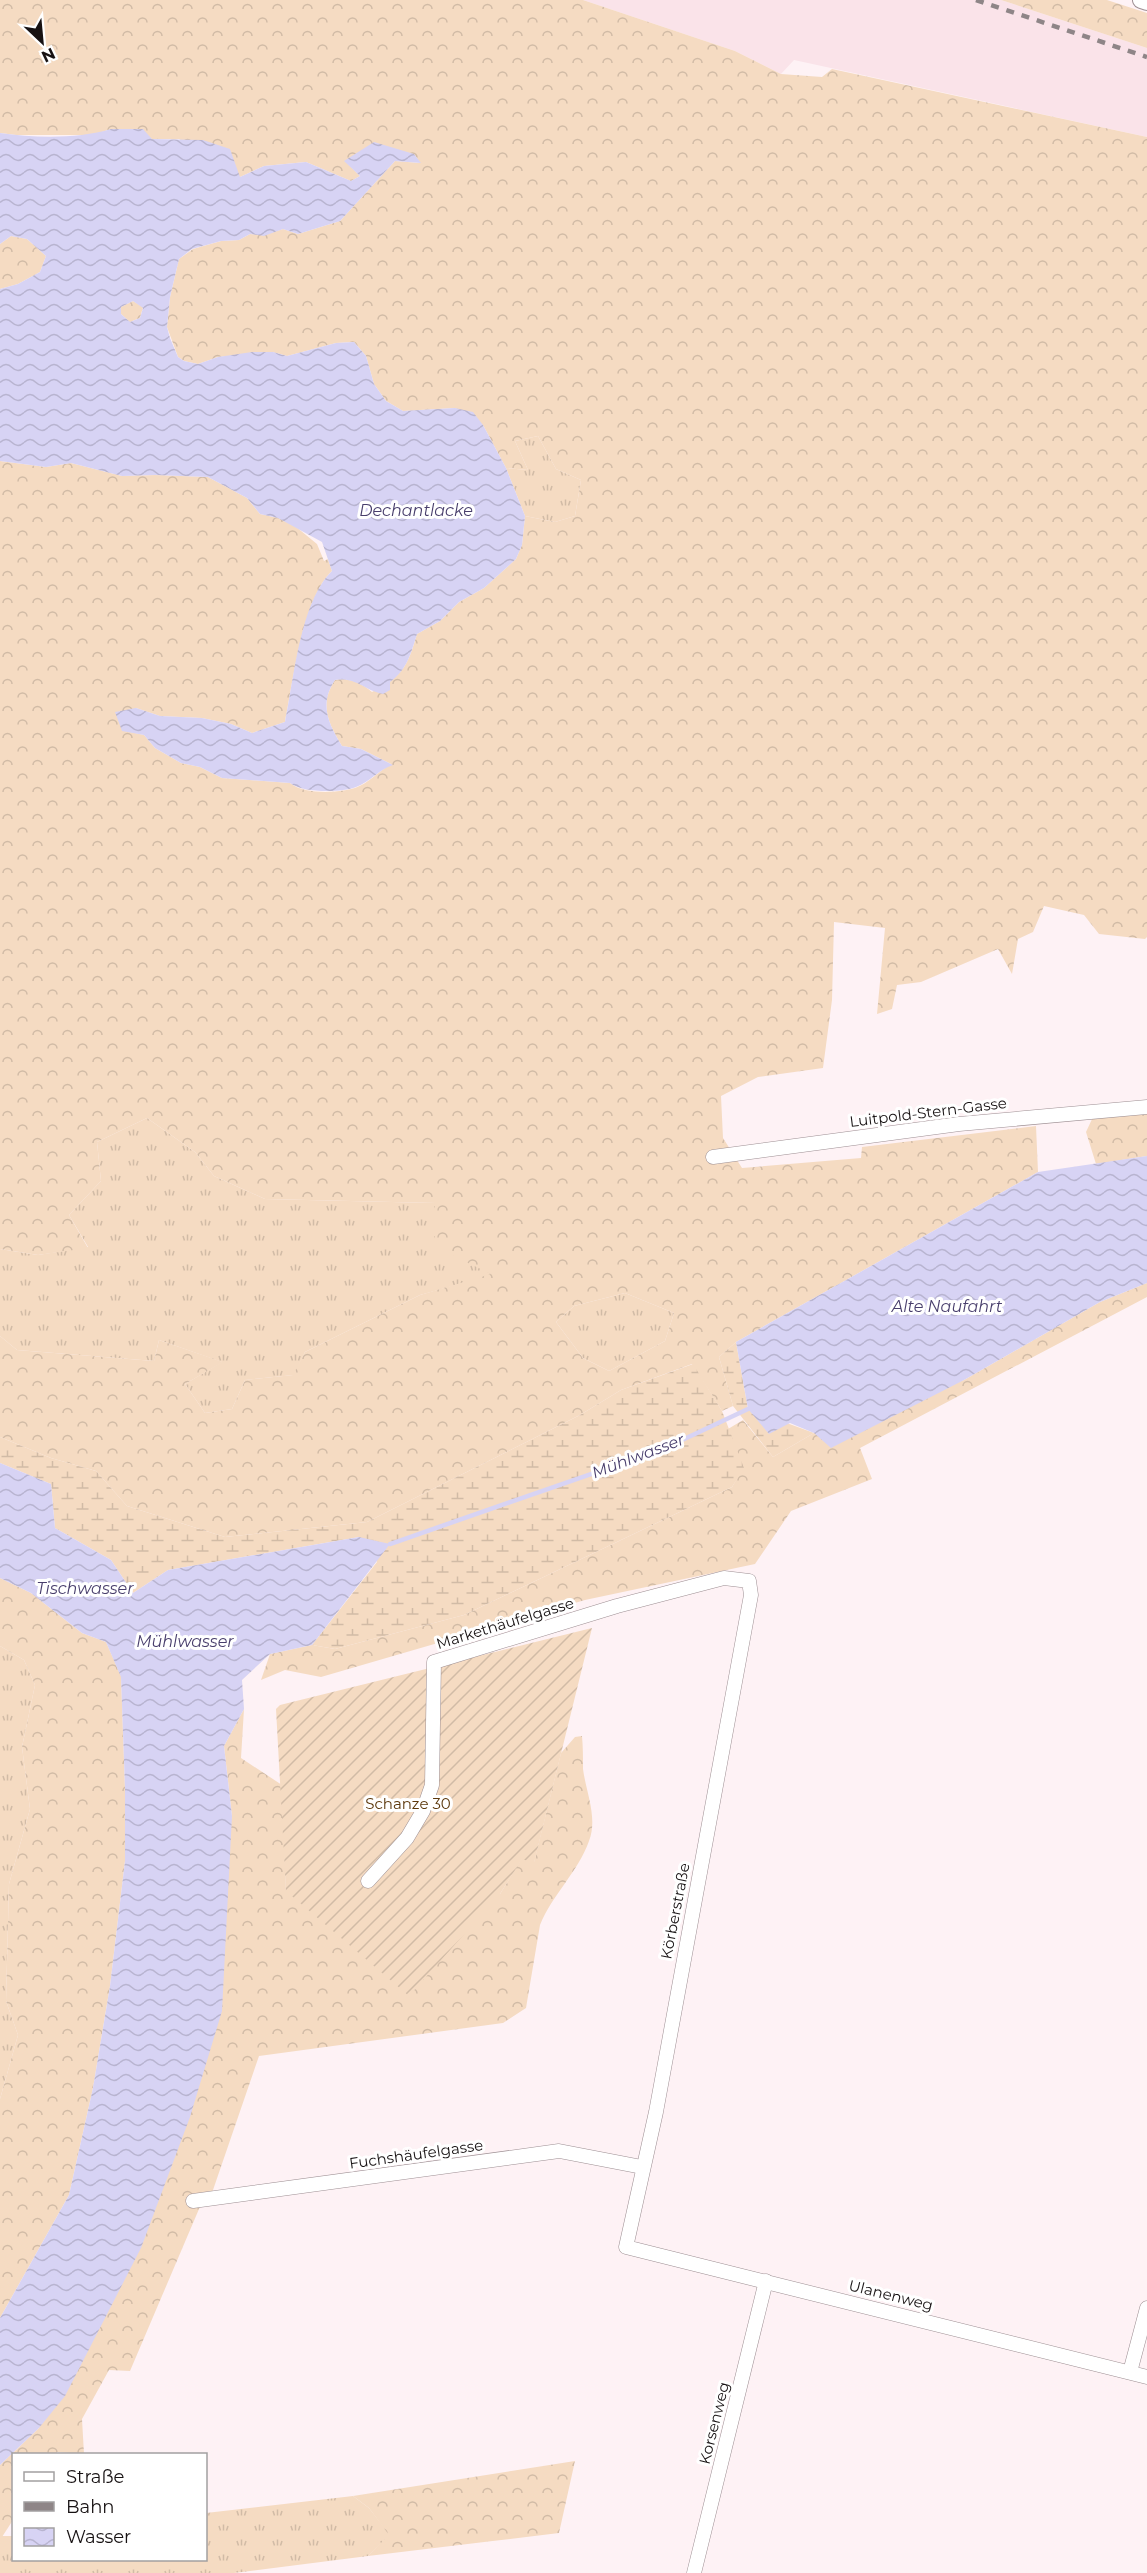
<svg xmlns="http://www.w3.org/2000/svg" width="1147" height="2573" font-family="Montserrat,sans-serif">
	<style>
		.built { fill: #fae3e9 }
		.grass { fill: url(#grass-tufts) }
		.forest { fill: url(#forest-crowns); fill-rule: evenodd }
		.wetland { fill: url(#wetland-marsh) }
		.garden { fill: url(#garden-furrows) }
		.water { fill: url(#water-waves); fill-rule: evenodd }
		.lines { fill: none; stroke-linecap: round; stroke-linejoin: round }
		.stream { stroke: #d7d3f4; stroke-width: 4.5 }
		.minor-casing { stroke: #9d8f93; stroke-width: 15 }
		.tertiary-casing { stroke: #9d8f93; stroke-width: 18 }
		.minor { stroke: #fff; stroke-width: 14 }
		.tertiary { stroke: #fff; stroke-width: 16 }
		.rail { stroke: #8e8587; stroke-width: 4.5; stroke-dasharray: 8 8; stroke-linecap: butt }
		.labels { text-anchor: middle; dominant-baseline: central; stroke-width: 6; stroke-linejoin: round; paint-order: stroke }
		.street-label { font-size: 15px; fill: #171213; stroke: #fff }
		.park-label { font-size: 15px; fill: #5c380c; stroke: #fff }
		.water-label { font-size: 16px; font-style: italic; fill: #483e6c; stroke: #fff }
	</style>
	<defs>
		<pattern id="grass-tufts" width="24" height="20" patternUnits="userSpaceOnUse" patternTransform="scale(1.5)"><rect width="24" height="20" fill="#f5dbc2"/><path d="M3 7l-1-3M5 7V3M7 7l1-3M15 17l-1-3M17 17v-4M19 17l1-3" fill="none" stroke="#d1bba6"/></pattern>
		<pattern id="forest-crowns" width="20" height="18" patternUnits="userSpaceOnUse" patternTransform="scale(1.5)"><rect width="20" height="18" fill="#f5dbc2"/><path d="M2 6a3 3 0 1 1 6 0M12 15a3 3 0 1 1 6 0" fill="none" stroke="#d1bba6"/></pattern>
		<pattern id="wetland-marsh" width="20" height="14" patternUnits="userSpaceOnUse" patternTransform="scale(1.5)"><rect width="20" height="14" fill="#f5dbc2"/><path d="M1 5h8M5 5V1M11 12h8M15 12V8" fill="none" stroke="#d1bba6"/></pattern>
		<pattern id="garden-furrows" width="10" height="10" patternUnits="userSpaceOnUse" patternTransform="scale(1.5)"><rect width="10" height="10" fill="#f5dbc2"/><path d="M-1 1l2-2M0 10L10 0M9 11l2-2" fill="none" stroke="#d1bba6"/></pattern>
		<pattern id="water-waves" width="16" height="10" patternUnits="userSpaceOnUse" patternTransform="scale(1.5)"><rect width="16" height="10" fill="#d7d3f4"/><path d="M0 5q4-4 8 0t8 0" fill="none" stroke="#b8b4d0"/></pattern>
	</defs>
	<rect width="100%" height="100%" fill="#fef2f5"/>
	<!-- built -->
	<path class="built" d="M 583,0 L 1001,0 L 1147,48 L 1147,137 L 794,60 L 781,74 L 735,51 Z"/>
	<!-- grass -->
	<g class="grass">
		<path d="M 538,436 L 556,469 L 581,480 L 575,516 L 555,522 L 525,516 L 506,468 L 528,470 L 515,441 Z"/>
		<path d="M 147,1118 L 195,1152 L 214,1176 L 265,1199 L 435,1203 L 492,1275 L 420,1295 L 305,1352 L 294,1375 L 245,1380 L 232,1409 L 205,1413 L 185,1384 L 222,1362 L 159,1340 L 154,1361 L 17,1350 L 0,1336 L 0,1249 L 38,1255 L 88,1247 L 69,1215 L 101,1181 L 97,1142 Z"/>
		<path d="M 625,1293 L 674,1313 L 665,1341 L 609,1371 L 583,1358 L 556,1322 L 574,1306 Z"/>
		<path d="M 0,1646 L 24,1660 L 35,1685 L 22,1747 L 30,1809 L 9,1884 L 6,2001 L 18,2035 L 0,2099 Z"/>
		<path d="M 353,2496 L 369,2508 L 390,2535 L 368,2556 L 234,2573 L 0,2573 L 0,2536 L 13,2536 L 14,2560 L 206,2560 L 206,2513 Z"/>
	</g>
	<!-- forest -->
	<g class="forest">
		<path d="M 0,0 L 583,0 L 735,51 L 781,74 L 822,77 L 832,69 L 1147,137 L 1147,937 L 1145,939 L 1099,934 L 1084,915 L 1044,906 L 1033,932 L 1018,939 L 1012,974 L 998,949 L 921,982 L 897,985 L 892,1009 L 877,1014 L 885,928 L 834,922 L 832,1000 L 823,1068 L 758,1077 L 721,1096 L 723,1138 L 742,1168 L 861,1158 L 862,1147 L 1036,1126 L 1038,1172 L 736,1342 L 719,1357 L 733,1406 L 722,1411 L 692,1364 L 621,1390 L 580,1415 L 367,1522 L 225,1537 L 127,1506 L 96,1471 L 51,1458 L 0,1437 L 0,1336 L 17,1350 L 154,1361 L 159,1340 L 223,1362 L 185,1384 L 205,1413 L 232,1409 L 245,1380 L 293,1375 L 305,1352 L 420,1295 L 491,1274 L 435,1247 L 435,1203 L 265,1199 L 214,1176 L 195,1152 L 147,1118 L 97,1142 L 101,1181 L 69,1215 L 88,1248 L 38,1255 L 0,1249 L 0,461 L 46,467 L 71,463 L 122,476 L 155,475 L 208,477 L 247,498 L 260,514 L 278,518 L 295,526 L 317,544 L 324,561 L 328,559 L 332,571 C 303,598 293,682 285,722 L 252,733 L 231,724 L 202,718 L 160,716 L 136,708 L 122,730 L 144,735 L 155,748 L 181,763 L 200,767 L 222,778 L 290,783 C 305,795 338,793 355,788 C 369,783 379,771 391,764 L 361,749 L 342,746 C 328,723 319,704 335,680 C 351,678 360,682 372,692 C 403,675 407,668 417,634 L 440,621 L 459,602 L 484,588 L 516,559 L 522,545 L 525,516 L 555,522 L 575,516 L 581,480 L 556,469 L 538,436 L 515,441 L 528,470 L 506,468 L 483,425 L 455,408 L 403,411 L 386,401 L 374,384 L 366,356 L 354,342 L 336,343 L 287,356 L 273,352 L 218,357 L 198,364 L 184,361 L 178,357 L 167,327 L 170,297 L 179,259 L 193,249 L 221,241 L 239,240 L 250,234 L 264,235 L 283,229 L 298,234 L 340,221 L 395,161 L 420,163 L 414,154 L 345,161 L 360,176 L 351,181 L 306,162 L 264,166 L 240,177 L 179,139 L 152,139 L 111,129 L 93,135 L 16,135 L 0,133 ZM 625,1293 L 674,1313 L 665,1341 L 609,1371 L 583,1358 L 556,1322 L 574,1306 Z"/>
		<path d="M 1001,0 L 1107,0 L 1147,13 L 1147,48 Z"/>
		<path d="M 11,236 L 27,239 L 46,256 L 40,272 L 18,284 L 0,289 L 0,244 Z"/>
		<path d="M 133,301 L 143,307 L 140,318 L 130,322 L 121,314 L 121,307 Z"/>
		<path d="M 1147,1113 L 1147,1156 L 1096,1164 L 1086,1132 L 1093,1117 Z"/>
		<path d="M 1147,1283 L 1147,1297 L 860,1448 L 872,1479 L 791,1511 L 755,1564 L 585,1600 L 321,1677 L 285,1670 L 261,1680 L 270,1654 L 312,1645 L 335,1649 L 464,1615 L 732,1487 L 743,1468 L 728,1429 L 743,1420 L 773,1457 L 814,1433 L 964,1380 L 1100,1302 Z"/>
		<path d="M 0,1578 L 31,1593 L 82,1633 L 106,1642 L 121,1676 L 125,1788 L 125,1861 L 110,1986 L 93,2088 L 69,2195 L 0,2318 L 0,2099 L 18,2035 L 6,2001 L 9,1884 L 30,1809 L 22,1747 L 35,1685 L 24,1660 L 0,1646 Z"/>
		<path d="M 244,1709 L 241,1758 L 282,1785 L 286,1891 L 500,1894 L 522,1858 L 534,1862 L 561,1753 L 575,1737 L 582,1736 C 583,1747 583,1758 583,1769 C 586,1792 598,1818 589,1841 C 578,1872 552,1895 540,1925 L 526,2008 L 503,2023 L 259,2056 L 213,2190 L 199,2209 L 130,2371 L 109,2370 L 82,2419 L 84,2454 L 57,2452 L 56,2454 L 14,2454 L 13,2520 L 2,2537 L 0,2536 L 0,2465 L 39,2428 L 232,1816 L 224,1746 Z"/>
		<path d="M 575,2461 L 559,2533 L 368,2556 L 389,2535 L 369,2508 L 353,2496 Z"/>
	</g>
	<!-- wetland -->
	<g class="wetland">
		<path d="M 736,1342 L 748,1409 L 814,1433 L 773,1457 L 733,1406 L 719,1357 Z"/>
		<path d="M 693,1364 L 722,1411 L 744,1468 L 732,1487 L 464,1615 L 335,1649 L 312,1645 L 377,1562 L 359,1537 L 168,1570 L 133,1593 L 111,1560 L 55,1528 L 51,1484 L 0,1463 L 0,1437 L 51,1458 L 96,1471 L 127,1506 L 225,1537 L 367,1522 L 580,1415 L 621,1390 Z"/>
	</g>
	<!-- garden -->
	<path class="garden" d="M 592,1628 L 534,1863 L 522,1859 L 500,1894 L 409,1996 L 286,1891 L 276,1709 L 280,1705 Z"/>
	<!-- water -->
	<g class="water">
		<path d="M 111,129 L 143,129 L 152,139 L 203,140 L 230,149 L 240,177 L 264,166 L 306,162 L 351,181 L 360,176 L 344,161 L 374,142 L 414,154 L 421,163 L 395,161 L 340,221 L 298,234 L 283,229 L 264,236 L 250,234 L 239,240 L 221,241 L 192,249 L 179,259 L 170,297 L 167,327 L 170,338 L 178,357 L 184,361 L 198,364 L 218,357 L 252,352 L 273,352 L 287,356 L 336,343 L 354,342 L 366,356 L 374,384 L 386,401 L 403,411 L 455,408 L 473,412 L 483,425 L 506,468 L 525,516 L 522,545 L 516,559 L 484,588 L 459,602 L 440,621 L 417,634 C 411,653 407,670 390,682 L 390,690 L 383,694 C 363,690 357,677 335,680 C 319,704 328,723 342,746 L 361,749 L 393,765 C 379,769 370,782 356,787 C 340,793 303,793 290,783 L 222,778 L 200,767 L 181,763 L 155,748 L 144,735 L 122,731 L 115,712 L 136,708 L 160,716 L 202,718 L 231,724 L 252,733 L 285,722 C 294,679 300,602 332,571 L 322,542 L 278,518 L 260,514 L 247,498 L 208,477 L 155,475 L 122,476 L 71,463 L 46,467 L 0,461 L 0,289 L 18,284 L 40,272 L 46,256 L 27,239 L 11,236 L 0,244 L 0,133 C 35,138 78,139 111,129 ZM 133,301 L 143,308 L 140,318 L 130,322 L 121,314 L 121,307 Z"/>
		<path d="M 1147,1156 L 1147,1283 L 1100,1302 L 964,1380 L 831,1448 L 814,1433 L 790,1423 L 769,1434 L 748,1409 L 736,1342 L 1038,1172 Z"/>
		<path d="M 0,1463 L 51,1484 L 55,1528 L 111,1560 L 133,1593 L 168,1570 L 359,1537 L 390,1544 L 312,1645 L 270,1654 L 242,1680 L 244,1709 L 224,1746 L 232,1816 L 222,2011 L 190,2117 L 141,2248 L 65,2396 L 39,2428 L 0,2465 L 0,2318 L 69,2195 L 93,2088 L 110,1986 L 125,1861 L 125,1788 L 121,1677 L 106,1642 L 82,1633 L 31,1593 L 0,1578 Z"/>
	</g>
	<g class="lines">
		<!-- stream -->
		<path class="stream" d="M 390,1544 L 663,1449 L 748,1409"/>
		<defs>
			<g id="minor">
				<path d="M 713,1157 L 959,1124 L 1147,1107"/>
				<path d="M 368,1881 L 407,1838 L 423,1811 L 432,1785 L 434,1662 L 617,1606 L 724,1578 L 749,1581 L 751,1595 L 656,2112 L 626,2247 L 1147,2377"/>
				<path d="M 193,2201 L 559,2151 L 642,2167"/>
				<path d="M 1130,2372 L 1147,2308"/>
				<path d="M 694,2573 L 766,2281"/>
			</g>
			<path id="tertiary" d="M 1141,0 L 1147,2"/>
		</defs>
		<!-- minor casing -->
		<use href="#minor" class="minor-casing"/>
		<!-- tertiary casing -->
		<use href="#tertiary" class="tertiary-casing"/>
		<!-- minor -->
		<use href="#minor" class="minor"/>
		<!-- tertiary -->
		<use href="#tertiary" class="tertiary"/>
		<!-- rail -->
		<path class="rail" d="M 976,0 L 1147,57"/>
	</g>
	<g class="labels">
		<!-- street labels -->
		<g class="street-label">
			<text transform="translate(928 1112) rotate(-7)">Luitpold-Stern-Gasse</text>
			<text transform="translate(505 1623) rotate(-17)">Markethäufelgasse</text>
			<text transform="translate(675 1911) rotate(-79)">Körberstraße</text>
			<text transform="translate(416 2154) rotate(-8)">Fuchshäufelgasse</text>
			<text transform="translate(891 2295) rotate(14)">Ulanenweg</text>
			<text transform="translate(714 2423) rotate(-76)">Korsenweg</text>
		</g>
		<!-- park labels -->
		<g class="park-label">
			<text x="408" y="1803">Schanze 30</text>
		</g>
		<!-- water labels -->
		<g class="water-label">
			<text x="416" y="510">Dechantlacke</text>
			<text x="947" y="1306">Alte Naufahrt</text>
			<text transform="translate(638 1456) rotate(-21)">Mühlwasser</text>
			<text x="85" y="1588">Tischwasser</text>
			<text x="185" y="1641">Mühlwasser</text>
		</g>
	</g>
	<!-- legend -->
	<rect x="12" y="2453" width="195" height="108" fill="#ffffff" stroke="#a2a0a1" stroke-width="1.5"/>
	<rect x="24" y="2472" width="30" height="9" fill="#ffffff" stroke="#a2a0a1" stroke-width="1.5"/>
	<text x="66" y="2483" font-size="18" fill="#171213">Straße</text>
	<rect x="24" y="2502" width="30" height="9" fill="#8e8587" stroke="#a2a0a1" stroke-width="1.5"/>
	<text x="66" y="2513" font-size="18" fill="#171213">Bahn</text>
	<rect x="24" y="2528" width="30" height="18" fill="url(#water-waves)" stroke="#a2a0a1" stroke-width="1.5"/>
	<text x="66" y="2543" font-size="18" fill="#171213">Wasser</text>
	<!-- north arrow -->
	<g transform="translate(42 42) rotate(154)" stroke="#ffffff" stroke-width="4.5" paint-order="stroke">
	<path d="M0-4.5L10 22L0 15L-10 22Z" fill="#171213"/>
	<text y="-9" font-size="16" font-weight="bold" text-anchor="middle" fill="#171213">N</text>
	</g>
</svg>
